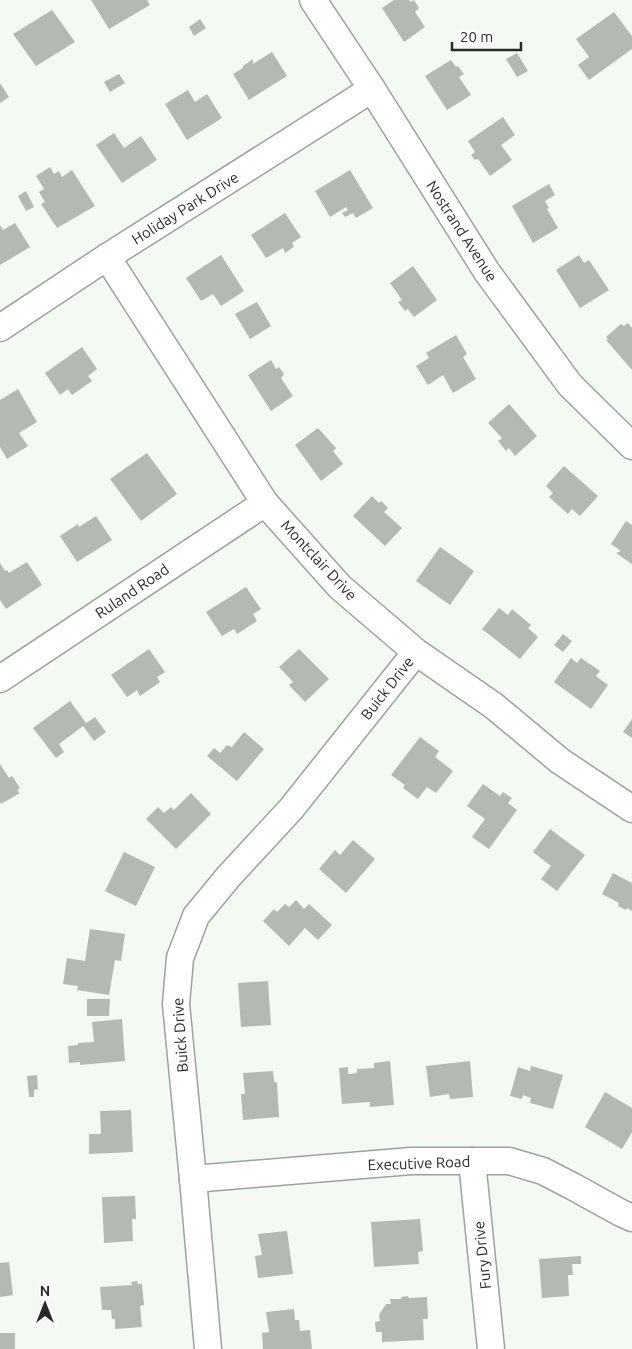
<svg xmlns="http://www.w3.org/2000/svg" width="632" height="1349" font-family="Ubuntu,sans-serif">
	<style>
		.building { fill: #b4bab3 }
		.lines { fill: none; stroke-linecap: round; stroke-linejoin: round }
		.minor-casing { stroke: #9ca29c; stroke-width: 29 }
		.minor { stroke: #fff; stroke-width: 26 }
		.labels { text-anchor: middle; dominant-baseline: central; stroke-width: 4.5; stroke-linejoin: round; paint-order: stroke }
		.street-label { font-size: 15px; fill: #282a28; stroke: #fff }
	</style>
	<rect width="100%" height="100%" fill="#f4faf3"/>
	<!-- building -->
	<g class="building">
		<path d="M 91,0 L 147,0 L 150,5 L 109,29 Z"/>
		<path d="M 394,0 L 409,0 L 411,2 L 414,0 L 419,8 L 415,12 L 425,27 L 404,42 L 382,8 Z"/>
		<path d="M 52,10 L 75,42 L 36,66 L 13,34 Z"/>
		<path d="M 614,12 L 632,36 L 632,49 L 589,80 L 578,65 L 589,57 L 576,39 Z"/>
		<path d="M 200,19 L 206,28 L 194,36 L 189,27 Z"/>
		<path d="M 272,52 L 287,76 L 249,100 L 233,74 L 243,68 L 243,66 L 253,59 L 253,64 Z"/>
		<path d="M 517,53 L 528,71 L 517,77 L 506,59 Z"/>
		<path d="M 451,60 L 456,67 L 458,66 L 464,74 L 459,77 L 471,95 L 447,110 L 425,76 Z"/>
		<path d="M 119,74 L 125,83 L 110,92 L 104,82 Z"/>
		<path d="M 0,83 L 9,97 L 0,103 Z"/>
		<path d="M 188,90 L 195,102 L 207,94 L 222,118 L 187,140 L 165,104 Z"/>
		<path d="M 503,117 L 515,135 L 501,145 L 512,160 L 490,176 L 478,159 L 475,160 L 471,155 L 475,152 L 468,141 Z"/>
		<path d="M 114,133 L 124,148 L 141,136 L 157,160 L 122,183 L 96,145 Z"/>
		<path d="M 50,167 L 54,174 L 59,171 L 62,177 L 72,170 L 95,206 L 57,228 L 41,204 L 45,202 L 39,192 L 44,189 L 36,176 Z"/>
		<path d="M 350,170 L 373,208 L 356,218 L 353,213 L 345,217 L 342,213 L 348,210 L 346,207 L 330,217 L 315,191 Z"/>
		<path d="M 549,184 L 555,195 L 545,201 L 549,208 L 547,209 L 558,228 L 533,243 L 512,206 Z"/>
		<path d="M 26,191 L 34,207 L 26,211 L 18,196 Z"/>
		<path d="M 285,213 L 301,237 L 292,243 L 294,247 L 285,253 L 283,248 L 266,258 L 251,235 Z"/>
		<path d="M 15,223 L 30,247 L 0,265 L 0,225 L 3,230 Z"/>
		<path d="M 221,255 L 244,291 L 221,306 L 213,294 L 201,301 L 186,278 Z"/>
		<path d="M 579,255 L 584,263 L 589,260 L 609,290 L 580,308 L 556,270 Z"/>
		<path d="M 413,266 L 437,300 L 414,317 L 408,309 L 405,311 L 398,302 L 402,300 L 390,283 Z"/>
		<path d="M 257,302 L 271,326 L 250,339 L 235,314 Z"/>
		<path d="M 628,323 L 632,328 L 632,370 L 606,340 L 608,339 L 606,337 L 621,324 L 624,326 Z"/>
		<path d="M 456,335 L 467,354 L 463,357 L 476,379 L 453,393 L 443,375 L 428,385 L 416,366 L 429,358 L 426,353 Z"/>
		<path d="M 82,347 L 97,369 L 88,376 L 92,381 L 72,395 L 68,389 L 60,395 L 45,373 Z"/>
		<path d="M 271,360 L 276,369 L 279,367 L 284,374 L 281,378 L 293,396 L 271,411 L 248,375 Z"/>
		<path d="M 18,389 L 37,422 L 19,433 L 28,446 L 7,459 L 0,447 L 0,400 Z"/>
		<path d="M 509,404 L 537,436 L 515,456 L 509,448 L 506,451 L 498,441 L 502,438 L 488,423 Z"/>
		<path d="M 318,428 L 336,448 L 333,451 L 343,464 L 321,481 L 295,445 Z"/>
		<path d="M 147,453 L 177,494 L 141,521 L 110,479 Z"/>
		<path d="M 564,466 L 598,496 L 580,516 L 572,509 L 568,514 L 549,497 L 553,493 L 546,486 Z"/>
		<path d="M 372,496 L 379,503 L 381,501 L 388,508 L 384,512 L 402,528 L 385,546 L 353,516 Z"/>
		<path d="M 96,516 L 112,540 L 77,562 L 60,536 L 78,524 L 79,527 Z"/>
		<path d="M 626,521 L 632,525 L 632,564 L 616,553 L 621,551 L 611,544 Z"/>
		<path d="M 440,547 L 474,571 L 450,605 L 416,581 Z"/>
		<path d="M 27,562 L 42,585 L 6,609 L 0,600 L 0,563 L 5,571 L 7,570 L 9,573 Z"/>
		<path d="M 246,587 L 261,609 L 253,614 L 257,621 L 237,634 L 234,629 L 222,636 L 206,612 Z"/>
		<path d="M 499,608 L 508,615 L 512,609 L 531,625 L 528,628 L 538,637 L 520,659 L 482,629 Z"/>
		<path d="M 563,634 L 572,641 L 563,652 L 554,645 Z"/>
		<path d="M 149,649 L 165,672 L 157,677 L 160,682 L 140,696 L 137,690 L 127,697 L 111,675 Z"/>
		<path d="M 299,649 L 329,679 L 305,702 L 289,685 L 293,682 L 279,667 Z"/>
		<path d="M 571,658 L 577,663 L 581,658 L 600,671 L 596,676 L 608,685 L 591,709 L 554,682 Z"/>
		<path d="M 70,701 L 86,723 L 95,717 L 106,732 L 94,741 L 83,726 L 59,744 L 64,752 L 56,758 L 33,728 Z"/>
		<path d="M 632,719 L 632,738 L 623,732 Z"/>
		<path d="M 244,732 L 264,749 L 237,781 L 207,756 L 214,748 L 220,753 L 227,745 L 232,747 Z"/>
		<path d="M 420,737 L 439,751 L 435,757 L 453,771 L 436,793 L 427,787 L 418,799 L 403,788 L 405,785 L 391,775 Z"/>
		<path d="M 0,764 L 9,778 L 12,776 L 20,788 L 17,790 L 20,793 L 1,804 L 0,802 Z"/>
		<path d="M 483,784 L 500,796 L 503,792 L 512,798 L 508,803 L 517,810 L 489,849 L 472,837 L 485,819 L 467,806 Z"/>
		<path d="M 191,793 L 211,814 L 176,849 L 146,819 L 158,807 L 164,813 L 171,807 L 174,810 Z"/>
		<path d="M 550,829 L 585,855 L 557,891 L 541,879 L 551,866 L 533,852 Z"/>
		<path d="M 353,840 L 375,859 L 346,893 L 319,869 L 335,850 L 340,855 Z"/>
		<path d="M 124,852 L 155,867 L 136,906 L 105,891 Z"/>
		<path d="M 613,873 L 632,883 L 632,911 L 627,908 L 626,910 L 618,906 L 619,903 L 602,894 Z"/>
		<path d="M 296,900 L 304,909 L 309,904 L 332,925 L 318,940 L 305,928 L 289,946 L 263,921 L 274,909 L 277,912 L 285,904 L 289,907 Z"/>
		<path d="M 90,929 L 125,934 L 121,961 L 115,960 L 109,995 L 77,990 L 78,986 L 63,984 L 67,958 L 85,961 Z"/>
		<path d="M 268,981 L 271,1025 L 241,1027 L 238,983 Z"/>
		<path d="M 87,999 L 110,999 L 109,1016 L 87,1016 Z"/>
		<path d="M 122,1019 L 125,1061 L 80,1065 L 80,1062 L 69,1063 L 68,1046 L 78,1045 L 78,1043 L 94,1042 L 92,1022 Z"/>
		<path d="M 390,1061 L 394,1105 L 370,1107 L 370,1102 L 342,1104 L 339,1068 L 348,1067 L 348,1074 L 357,1073 L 357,1069 L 374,1068 L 374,1063 Z"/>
		<path d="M 470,1061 L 473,1097 L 450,1099 L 449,1094 L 430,1097 L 426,1066 Z"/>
		<path d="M 531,1066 L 563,1075 L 553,1109 L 530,1103 L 531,1098 L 523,1095 L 522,1099 L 510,1096 L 518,1067 L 530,1071 Z"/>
		<path d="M 273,1071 L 274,1081 L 277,1083 L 279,1117 L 243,1120 L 241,1094 L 245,1094 L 243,1073 Z"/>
		<path d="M 37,1075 L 38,1089 L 34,1090 L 34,1097 L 29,1097 L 27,1076 Z"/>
		<path d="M 605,1092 L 632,1108 L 632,1132 L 622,1149 L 585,1127 Z"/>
		<path d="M 131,1110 L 133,1152 L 89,1154 L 89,1134 L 101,1134 L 100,1111 Z"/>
		<path d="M 135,1196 L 136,1219 L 132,1219 L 133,1241 L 104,1243 L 102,1197 Z"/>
		<path d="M 420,1219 L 423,1251 L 418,1252 L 419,1264 L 374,1267 L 371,1222 Z"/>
		<path d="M 287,1231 L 293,1274 L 258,1278 L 255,1256 L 262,1255 L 258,1234 Z"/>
		<path d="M 581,1256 L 581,1264 L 572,1264 L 573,1275 L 568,1275 L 569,1296 L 542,1298 L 539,1259 Z"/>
		<path d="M 9,1262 L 13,1295 L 0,1297 L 0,1263 Z"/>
		<path d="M 137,1281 L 138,1284 L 142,1284 L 144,1305 L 140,1306 L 142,1327 L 115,1329 L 115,1319 L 112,1319 L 111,1310 L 102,1310 L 100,1287 L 132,1285 L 131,1282 Z"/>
		<path d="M 408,1296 L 409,1298 L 427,1297 L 428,1319 L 423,1319 L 424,1340 L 382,1342 L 382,1332 L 376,1332 L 375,1322 L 380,1321 L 379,1315 L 386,1304 L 391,1304 L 390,1299 L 401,1299 L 401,1297 Z"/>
		<path d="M 294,1309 L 295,1320 L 299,1320 L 300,1331 L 310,1330 L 312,1349 L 263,1349 L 262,1333 L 269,1332 L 266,1312 Z"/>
		<rect x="0" y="1333" width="15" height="16"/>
	</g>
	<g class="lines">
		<defs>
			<g id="minor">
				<path d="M 313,0 L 372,89 L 487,272 L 570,385 L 632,446"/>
				<path d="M 107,257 L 265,503 L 340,587 L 416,652 L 494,706 L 560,761 L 632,809"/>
				<path d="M 0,328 L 107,257 L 372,89"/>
				<path d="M 0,679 L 265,503"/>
				<path d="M 472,1161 L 491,1349"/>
				<path d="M 193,1179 L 411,1161 L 509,1161 L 543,1171 L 572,1186 L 621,1213 L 632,1218"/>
				<path d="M 208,1349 L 193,1179 L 176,1004 L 180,958 L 196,916 L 229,876 L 291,809 L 416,652"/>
			</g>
		</defs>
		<!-- minor casing -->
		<use href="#minor" class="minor-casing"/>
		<!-- minor -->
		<use href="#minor" class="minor"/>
	</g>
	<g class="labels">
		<!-- street labels -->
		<g class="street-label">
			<text transform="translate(185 208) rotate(-32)">Holiday Park Drive</text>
			<text transform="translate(462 231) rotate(57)">Nostrand Avenue</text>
			<text transform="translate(319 560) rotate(47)">Montclair Drive</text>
			<text transform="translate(132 591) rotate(-34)">Ruland Road</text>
			<text transform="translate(387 688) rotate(-52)">Buick Drive</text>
			<text transform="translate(180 1035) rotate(-94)">Buick Drive</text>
			<text transform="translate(419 1163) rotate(-2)">Executive Road</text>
			<text transform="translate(482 1255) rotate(-96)">Fury Drive</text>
		</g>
	</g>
	<!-- north arrow -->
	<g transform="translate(45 1304)" stroke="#ffffff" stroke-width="4" paint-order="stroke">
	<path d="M0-4L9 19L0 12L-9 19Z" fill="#282a28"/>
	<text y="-8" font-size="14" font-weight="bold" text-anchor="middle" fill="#282a28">N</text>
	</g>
	<!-- scale -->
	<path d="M452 42v8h69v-8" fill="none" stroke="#282a28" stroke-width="2.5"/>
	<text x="460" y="42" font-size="15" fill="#282a28" stroke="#ffffff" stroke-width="4" paint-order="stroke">20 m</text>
</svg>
